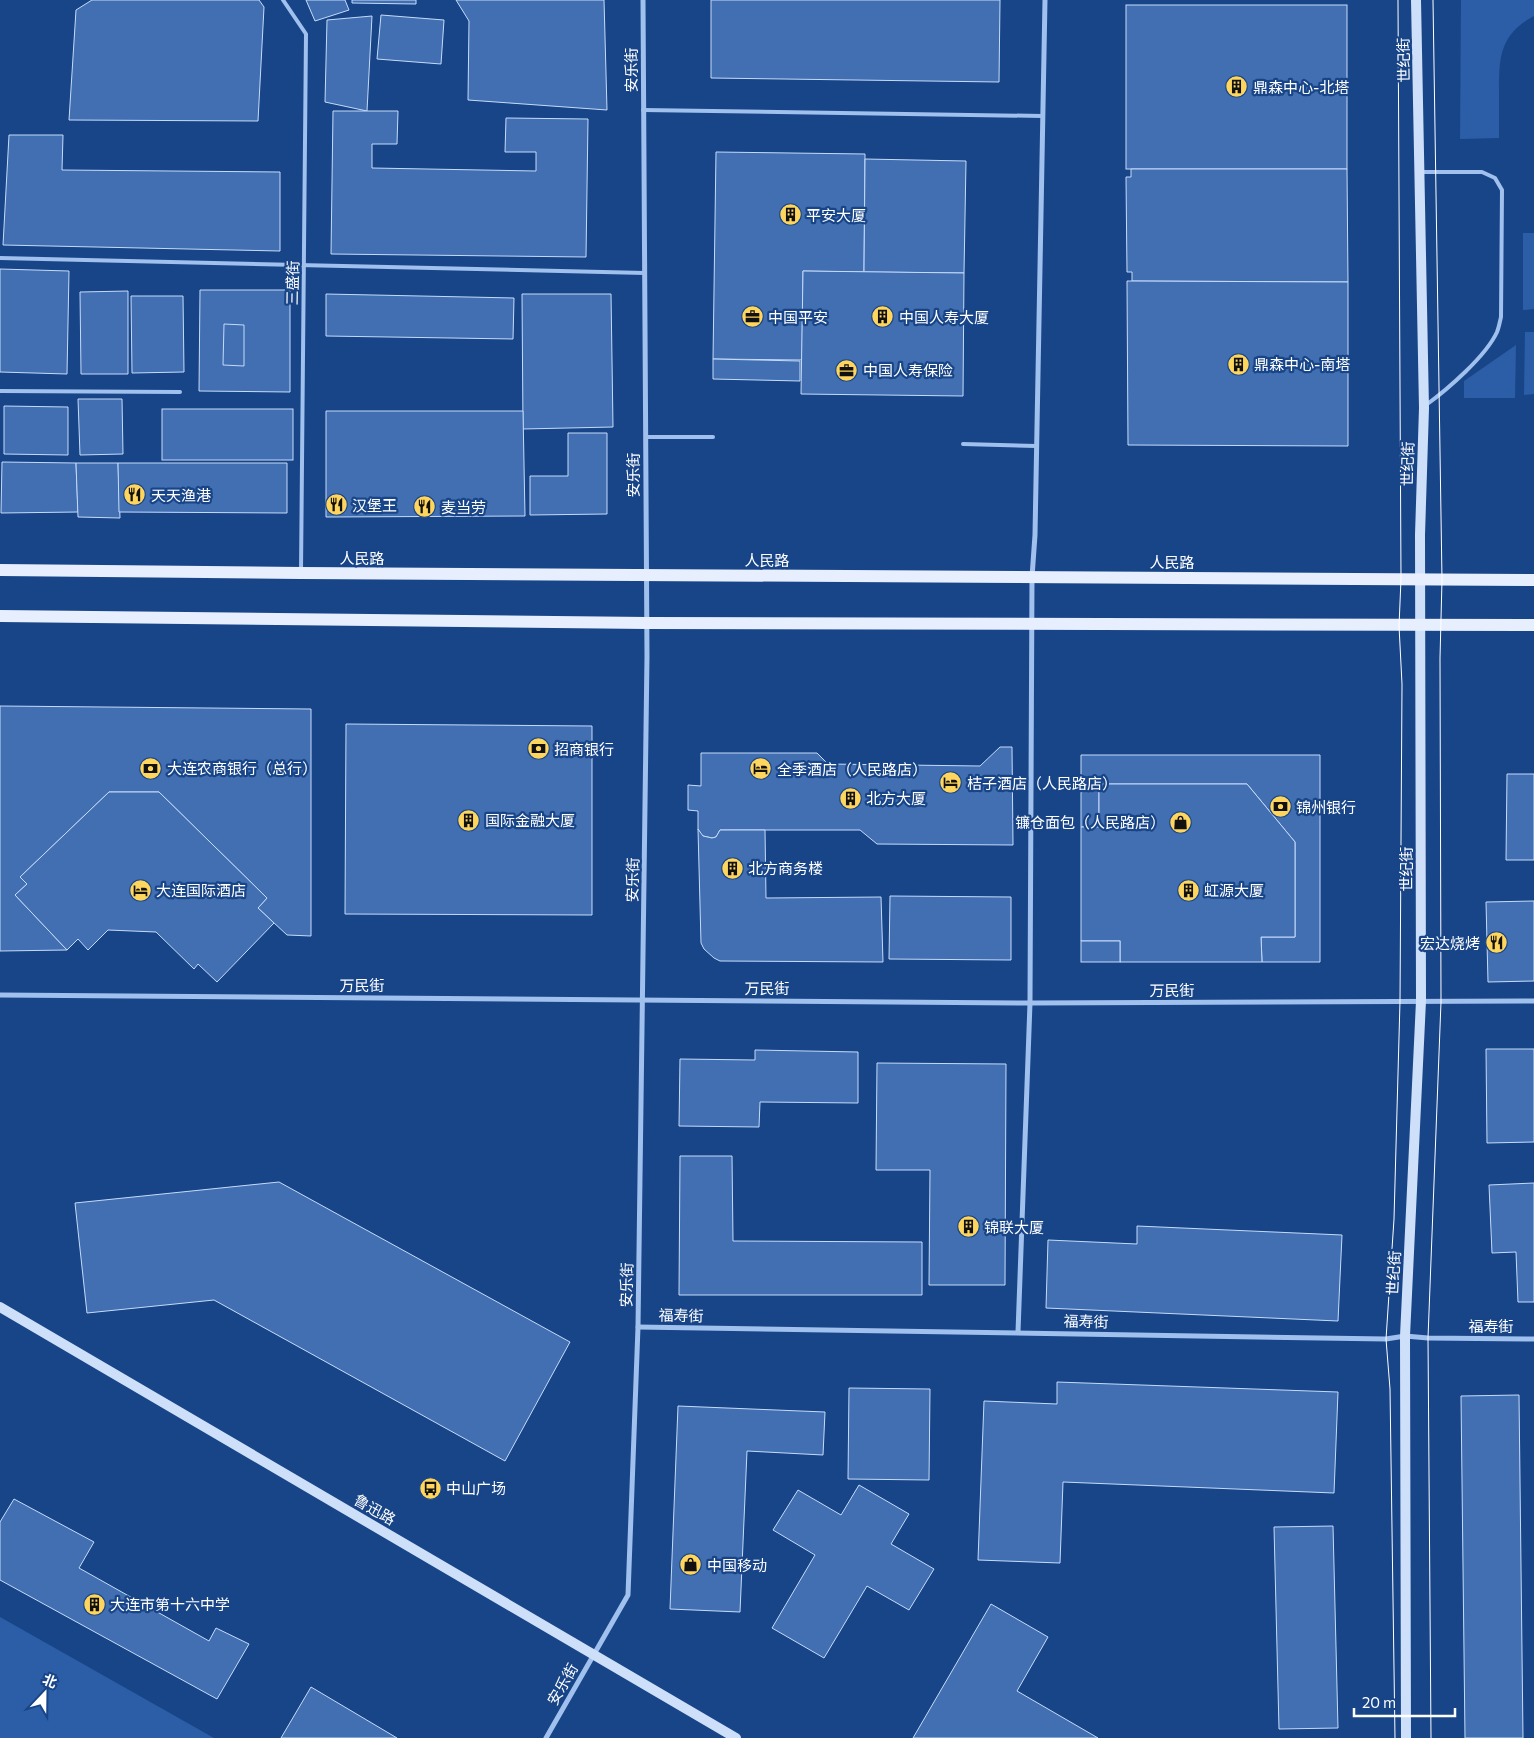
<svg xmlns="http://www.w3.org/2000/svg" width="1534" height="1738" font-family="Commissioner,'Noto Sans SC',sans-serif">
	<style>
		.green { fill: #2b5ea7 }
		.building { fill: #416fb2; stroke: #c6dbfa }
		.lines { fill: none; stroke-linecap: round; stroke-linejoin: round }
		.lane { stroke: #a0c0ed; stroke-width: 4 }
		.street { stroke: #a0c0ed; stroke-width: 5 }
		.secondary { stroke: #cddff9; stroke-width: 10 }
		.primary { stroke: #e7efff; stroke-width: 12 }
		.tram { stroke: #fff; stroke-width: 1 }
		.labels { text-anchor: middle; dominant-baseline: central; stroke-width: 4.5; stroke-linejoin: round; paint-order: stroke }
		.street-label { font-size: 15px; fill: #fff; stroke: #184588 }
		.poi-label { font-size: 15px; fill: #fff; stroke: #184588; text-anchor: start }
	</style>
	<rect width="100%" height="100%" fill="#184588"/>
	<!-- green -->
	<g class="green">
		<path d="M 1461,0 L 1534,0 L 1534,16 C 1500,34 1499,57 1499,91 C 1499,107 1499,122 1499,138 L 1460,139 Z"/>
		<path d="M 1523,233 L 1534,233 L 1534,309 L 1523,310 Z"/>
		<path d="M 1525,332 L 1534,332 L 1534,394 L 1524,395 Z"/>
		<path d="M 1516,345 L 1515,398 L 1464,398 L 1464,381 Z"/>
		<path d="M 0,1617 L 214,1738 L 0,1738 Z"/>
	</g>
	<!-- building -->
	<g class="building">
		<path d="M 92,0 L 259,0 L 264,7 L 258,121 L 69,120 L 76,10 Z"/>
		<path d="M 306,0 L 345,0 L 349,10 L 315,21 Z"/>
		<path d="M 352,0 L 416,0 L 416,4 L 352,3 Z"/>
		<path d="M 456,0 L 604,0 L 607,110 L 468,100 L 469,21 Z"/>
		<path d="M 711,0 L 1000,0 L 999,82 L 711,78 Z"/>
		<rect x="1126" y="5" width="221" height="164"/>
		<path d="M 381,15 L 444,20 L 441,64 L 377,59 Z"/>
		<path d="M 372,16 L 367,111 L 325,102 L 327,20 Z"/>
		<path d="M 333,111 L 398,111 L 397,144 L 372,144 L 372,168 L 536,171 L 536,152 L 505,152 L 506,118 L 588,119 L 586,257 L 331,254 Z"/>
		<path d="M 9,135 L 63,135 L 62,170 L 280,172 L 280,251 L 3,245 Z"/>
		<path d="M 716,152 L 865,154 L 864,272 L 803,271 L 802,360 L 713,359 Z"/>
		<path d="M 865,159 L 966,161 L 964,273 L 864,272 Z"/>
		<path d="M 1131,169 L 1347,169 L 1348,282 L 1132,281 L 1132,272 L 1127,272 L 1126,177 L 1131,177 Z"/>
		<path d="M 0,269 L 69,271 L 67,374 L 0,372 Z"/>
		<path d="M 803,271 L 964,273 L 963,396 L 801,394 Z"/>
		<path d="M 1127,281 L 1348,282 L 1348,446 L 1128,445 Z"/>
		<path d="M 200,290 L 290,290 L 290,392 L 199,391 Z"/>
		<path d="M 128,291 L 128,374 L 81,374 L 80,292 Z"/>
		<path d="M 326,294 L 514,298 L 513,339 L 326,336 Z"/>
		<path d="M 522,294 L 611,294 L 613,427 L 523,429 Z"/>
		<path d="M 131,296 L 183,296 L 184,372 L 132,373 Z"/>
		<path d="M 224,324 L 244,325 L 244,366 L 223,365 Z"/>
		<path d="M 713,359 L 800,361 L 800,381 L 713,379 Z"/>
		<path d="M 78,399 L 122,399 L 123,454 L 80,455 Z"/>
		<path d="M 4,406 L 68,407 L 68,455 L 4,454 Z"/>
		<rect x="162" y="409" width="131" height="51"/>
		<path d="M 326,411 L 523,411 L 525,516 L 326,517 Z"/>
		<path d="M 568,433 L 607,433 L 607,514 L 530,515 L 530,476 L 568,476 Z"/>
		<path d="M 2,462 L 76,463 L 78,512 L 1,513 Z"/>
		<path d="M 76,463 L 118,463 L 120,518 L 78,517 Z"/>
		<path d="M 118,463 L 287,463 L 287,513 L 119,512 Z"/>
		<path d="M 0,706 L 311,709 L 311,936 L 287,935 L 258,908 L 267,898 L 159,792 L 109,792 L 20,877 L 27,884 L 15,895 L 67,950 L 0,951 Z"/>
		<path d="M 346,724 L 592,726 L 592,915 L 345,914 Z"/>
		<path d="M 1000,747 L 1012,747 L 1013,845 L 877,844 L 860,830 L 720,830 L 716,837 L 712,838 L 703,836 L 700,834 L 698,829 L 698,811 L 688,810 L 688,785 L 701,786 L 701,753 L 817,753 L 828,764 L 980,766 Z"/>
		<path d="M 1081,755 L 1320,755 L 1320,962 L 1262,962 L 1261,937 L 1295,937 L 1295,842 L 1247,784 L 1099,784 L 1099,827 L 1081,827 Z"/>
		<path d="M 1507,774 L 1534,774 L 1534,860 L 1506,860 Z"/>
		<path d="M 1099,784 L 1247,784 L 1295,842 L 1295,937 L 1261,937 L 1262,962 L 1120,962 L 1120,941 L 1081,941 L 1081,827 L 1099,827 Z"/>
		<path d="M 109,792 L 159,792 L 267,898 L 258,908 L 274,923 L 217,982 L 198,964 L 194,969 L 156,932 L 108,930 L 88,950 L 78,939 L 67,950 L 15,895 L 27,884 L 20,877 Z"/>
		<path d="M 698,829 L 703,836 L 712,838 L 716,837 L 720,830 L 765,830 L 766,898 L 881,897 L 883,962 L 720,961 L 714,958 L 704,949 L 701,943 Z"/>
		<path d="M 890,896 L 1011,897 L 1011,960 L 889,959 Z"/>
		<path d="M 1534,901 L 1534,981 L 1488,982 L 1486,902 Z"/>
		<rect x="1081" y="941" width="39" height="21"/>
		<path d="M 1486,1049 L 1534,1049 L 1534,1142 L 1487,1143 Z"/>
		<path d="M 755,1050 L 858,1052 L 858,1103 L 760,1102 L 759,1127 L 679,1126 L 680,1059 L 755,1060 Z"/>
		<path d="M 877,1063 L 1006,1064 L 1005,1285 L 929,1285 L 930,1170 L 876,1170 Z"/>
		<path d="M 680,1156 L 732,1156 L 733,1241 L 922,1242 L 922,1295 L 679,1295 Z"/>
		<path d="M 279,1182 L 570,1342 L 505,1461 L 214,1300 L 87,1313 L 75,1203 Z"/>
		<path d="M 1534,1183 L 1534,1302 L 1518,1302 L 1516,1252 L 1492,1253 L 1489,1185 Z"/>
		<path d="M 1137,1226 L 1342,1235 L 1338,1321 L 1046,1308 L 1048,1240 L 1137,1244 Z"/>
		<path d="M 1057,1382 L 1338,1392 L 1334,1493 L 1063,1482 L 1060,1563 L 978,1560 L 984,1401 L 1057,1404 Z"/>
		<path d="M 849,1388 L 930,1389 L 929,1480 L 848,1479 Z"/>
		<path d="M 1519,1395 L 1523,1738 L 1465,1738 L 1461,1396 Z"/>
		<path d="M 678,1406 L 825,1412 L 823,1455 L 747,1451 L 740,1612 L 670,1609 Z"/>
		<path d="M 859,1485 L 909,1514 L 891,1544 L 934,1569 L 909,1610 L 867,1586 L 824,1658 L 772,1628 L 815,1555 L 773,1530 L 798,1490 L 841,1515 Z"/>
		<path d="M 14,1499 L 94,1542 L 79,1568 L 209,1641 L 216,1628 L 249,1644 L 217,1699 L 0,1580 L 0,1522 Z"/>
		<path d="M 1333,1526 L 1338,1728 L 1279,1729 L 1274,1527 Z"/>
		<path d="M 991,1604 L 1048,1637 L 1017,1691 L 1098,1738 L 913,1738 Z"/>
		<path d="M 311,1687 L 397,1738 L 281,1738 Z"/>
	</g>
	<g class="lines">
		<!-- lane -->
		<g class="lane">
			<path d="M 283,0 L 306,34 L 301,571"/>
			<path d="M 643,110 L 1042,116"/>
			<path d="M 1420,172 L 1482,172 L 1495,178 L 1502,190 L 1501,317 C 1500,321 1499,327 1497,332 C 1486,356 1448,389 1426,405"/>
			<path d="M 0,258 L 645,273"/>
			<path d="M 0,391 L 180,392"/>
			<path d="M 646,437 L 713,437"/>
			<path d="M 963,444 L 1036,446"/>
		</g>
		<!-- street -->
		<g class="street">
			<path d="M 0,995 L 1030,1003 L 1534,1001"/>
			<path d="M 638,1327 L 1386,1339 L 1405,1336 L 1428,1338 L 1534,1339"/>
			<path d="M 1018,1332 L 1030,1003 L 1032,577 L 1035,535 L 1045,0"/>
			<path d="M 546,1738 L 628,1595 L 638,1327 L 647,656 L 643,0"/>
		</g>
		<!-- secondary -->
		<g class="secondary">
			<path d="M 0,1307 L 736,1738"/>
			<path d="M 1406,1738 L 1405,1336 L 1421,1001 L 1420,535 L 1424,408 L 1416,0"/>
		</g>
		<!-- primary -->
		<g class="primary">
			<path d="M 0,570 L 301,573 L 1534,580"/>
			<path d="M 0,616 L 647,623 L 1534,625"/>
		</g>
		<!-- tram -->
		<g class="tram">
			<path d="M 1395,1738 L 1390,1389 L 1386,1339 L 1394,1219 L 1400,1001 L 1402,684 L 1399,626 L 1401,579 L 1398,0"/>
			<path d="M 1431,1738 L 1428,1338 L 1441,1002 L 1440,658 L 1442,580 L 1433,0"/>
		</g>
	</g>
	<!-- icons -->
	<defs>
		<symbol id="building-disc" viewBox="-11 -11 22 22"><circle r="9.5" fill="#ffd65d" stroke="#184588"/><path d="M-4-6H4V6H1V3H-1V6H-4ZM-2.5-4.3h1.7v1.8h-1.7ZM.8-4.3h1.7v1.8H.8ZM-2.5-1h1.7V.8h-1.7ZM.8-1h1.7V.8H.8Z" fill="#111"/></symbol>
		<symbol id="office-disc" viewBox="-11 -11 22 22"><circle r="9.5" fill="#ffd65d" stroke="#184588"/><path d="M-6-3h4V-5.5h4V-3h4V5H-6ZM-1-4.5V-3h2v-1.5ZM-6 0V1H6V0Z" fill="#111"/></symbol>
		<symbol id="restaurant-disc" viewBox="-11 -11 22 22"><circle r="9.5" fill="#ffd65d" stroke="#184588"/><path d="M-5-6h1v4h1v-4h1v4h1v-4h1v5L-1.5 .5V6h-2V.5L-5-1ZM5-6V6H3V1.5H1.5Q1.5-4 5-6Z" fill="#111"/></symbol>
		<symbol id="bank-disc" viewBox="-11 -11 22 22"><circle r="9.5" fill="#ffd65d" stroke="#184588"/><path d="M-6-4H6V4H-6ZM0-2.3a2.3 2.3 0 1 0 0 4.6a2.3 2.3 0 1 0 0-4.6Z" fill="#111"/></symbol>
		<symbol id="hotel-disc" viewBox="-11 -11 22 22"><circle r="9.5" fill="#ffd65d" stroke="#184588"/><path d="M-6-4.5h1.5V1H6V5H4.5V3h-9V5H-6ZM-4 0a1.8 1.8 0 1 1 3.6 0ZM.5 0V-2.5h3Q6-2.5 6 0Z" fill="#111"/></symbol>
		<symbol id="shop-disc" viewBox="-11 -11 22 22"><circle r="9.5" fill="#ffd65d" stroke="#184588"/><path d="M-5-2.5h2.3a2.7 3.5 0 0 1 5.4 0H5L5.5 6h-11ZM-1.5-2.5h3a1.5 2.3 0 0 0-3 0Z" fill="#111"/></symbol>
		<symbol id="bus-disc" viewBox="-11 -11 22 22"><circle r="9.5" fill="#ffd65d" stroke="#184588"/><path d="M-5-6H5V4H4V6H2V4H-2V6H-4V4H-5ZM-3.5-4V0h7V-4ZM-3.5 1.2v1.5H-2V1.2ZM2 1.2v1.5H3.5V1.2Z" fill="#111"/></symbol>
	</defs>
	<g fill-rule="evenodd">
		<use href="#building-disc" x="1224" y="74" width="25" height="25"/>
		<use href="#building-disc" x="778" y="202" width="25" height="25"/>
		<use href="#office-disc" x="740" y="304" width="25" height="25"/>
		<use href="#building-disc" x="870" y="304" width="25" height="25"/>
		<use href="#building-disc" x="1226" y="352" width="25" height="25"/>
		<use href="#office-disc" x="834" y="358" width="25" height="25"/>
		<use href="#restaurant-disc" x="122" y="482" width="25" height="25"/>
		<use href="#restaurant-disc" x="324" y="492" width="25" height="25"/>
		<use href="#restaurant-disc" x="412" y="494" width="25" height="25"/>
		<use href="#bank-disc" x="526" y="736" width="25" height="25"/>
		<use href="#bank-disc" x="138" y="756" width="25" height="25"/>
		<use href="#hotel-disc" x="748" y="756" width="25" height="25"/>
		<use href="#hotel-disc" x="938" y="770" width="25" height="25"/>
		<use href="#building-disc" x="838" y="786" width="25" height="25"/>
		<use href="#bank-disc" x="1268" y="794" width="25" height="25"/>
		<use href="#building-disc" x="456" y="808" width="25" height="25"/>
		<use href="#shop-disc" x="1168" y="810" width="25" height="25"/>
		<use href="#building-disc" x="720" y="856" width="25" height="25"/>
		<use href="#hotel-disc" x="128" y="878" width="25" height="25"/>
		<use href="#building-disc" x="1176" y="878" width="25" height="25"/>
		<use href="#restaurant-disc" x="1484" y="930" width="25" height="25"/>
		<use href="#building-disc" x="956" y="1214" width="25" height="25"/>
		<use href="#bus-disc" x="418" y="1476" width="25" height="25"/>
		<use href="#shop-disc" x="678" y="1552" width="25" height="25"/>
		<use href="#building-disc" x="82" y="1592" width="25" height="25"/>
	</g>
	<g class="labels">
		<!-- street labels -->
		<g class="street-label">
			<text transform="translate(1403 60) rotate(-91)">世纪街</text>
			<text transform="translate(631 70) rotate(-90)">安乐街</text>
			<text transform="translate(292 283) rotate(-89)">三盛街</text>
			<text transform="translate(1407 464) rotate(-89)">世纪街</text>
			<text transform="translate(633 475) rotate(-90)">安乐街</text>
			<text x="362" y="558">人民路</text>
			<text x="767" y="560">人民路</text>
			<text x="1172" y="562">人民路</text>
			<text transform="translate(1406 869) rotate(-90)">世纪街</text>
			<text transform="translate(632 880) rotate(-89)">安乐街</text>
			<text x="362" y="985">万民街</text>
			<text x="767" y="988">万民街</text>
			<text x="1172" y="990">万民街</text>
			<text transform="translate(1393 1273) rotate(-87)">世纪街</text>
			<text transform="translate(626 1285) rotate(-89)">安乐街</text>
			<text transform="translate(681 1315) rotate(1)">福寿街</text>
			<text transform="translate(1086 1321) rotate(1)">福寿街</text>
			<text x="1491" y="1326">福寿街</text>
			<text transform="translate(375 1509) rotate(30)">鲁迅路</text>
			<text transform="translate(562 1684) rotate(-60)">安乐街</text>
		</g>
		<!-- poi labels -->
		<g class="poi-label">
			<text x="1253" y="87">鼎森中心-北塔</text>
			<text x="806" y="215">平安大厦</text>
			<text x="768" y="317">中国平安</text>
			<text x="899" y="317">中国人寿大厦</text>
			<text x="1254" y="364">鼎森中心-南塔</text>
			<text x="863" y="370">中国人寿保险</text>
			<text x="151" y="495">天天渔港</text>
			<text x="352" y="505">汉堡王</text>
			<text x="441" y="507">麦当劳</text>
			<text x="554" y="749">招商银行</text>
			<text x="167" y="768">大连农商银行（总行）</text>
			<text x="777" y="769">全季酒店（人民路店）</text>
			<text x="967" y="783">桔子酒店（人民路店）</text>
			<text x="866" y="798">北方大厦</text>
			<text x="1296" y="807">锦州银行</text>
			<text x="485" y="820">国际金融大厦</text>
			<text x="1165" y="822" text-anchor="end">镰仓面包（人民路店）</text>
			<text x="748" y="868">北方商务楼</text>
			<text x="156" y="890">大连国际酒店</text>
			<text x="1204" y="890">虹源大厦</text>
			<text x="1480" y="943" text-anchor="end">宏达烧烤</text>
			<text x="984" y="1227">锦联大厦</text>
			<text x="446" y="1488">中山广场</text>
			<text x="707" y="1565">中国移动</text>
			<text x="110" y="1604">大连市第十六中学</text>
		</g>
	</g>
	<!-- north arrow -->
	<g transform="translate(45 1693) rotate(22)" stroke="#184588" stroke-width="4" paint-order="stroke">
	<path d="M0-4L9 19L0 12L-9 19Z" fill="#ffffff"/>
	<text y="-8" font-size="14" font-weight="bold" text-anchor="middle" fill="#ffffff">北</text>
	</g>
	<!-- scale -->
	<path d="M1354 1708v8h101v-8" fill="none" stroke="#ffffff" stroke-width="2.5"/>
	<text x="1362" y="1708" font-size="15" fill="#ffffff" stroke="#184588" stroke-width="4" paint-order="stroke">20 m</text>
</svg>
